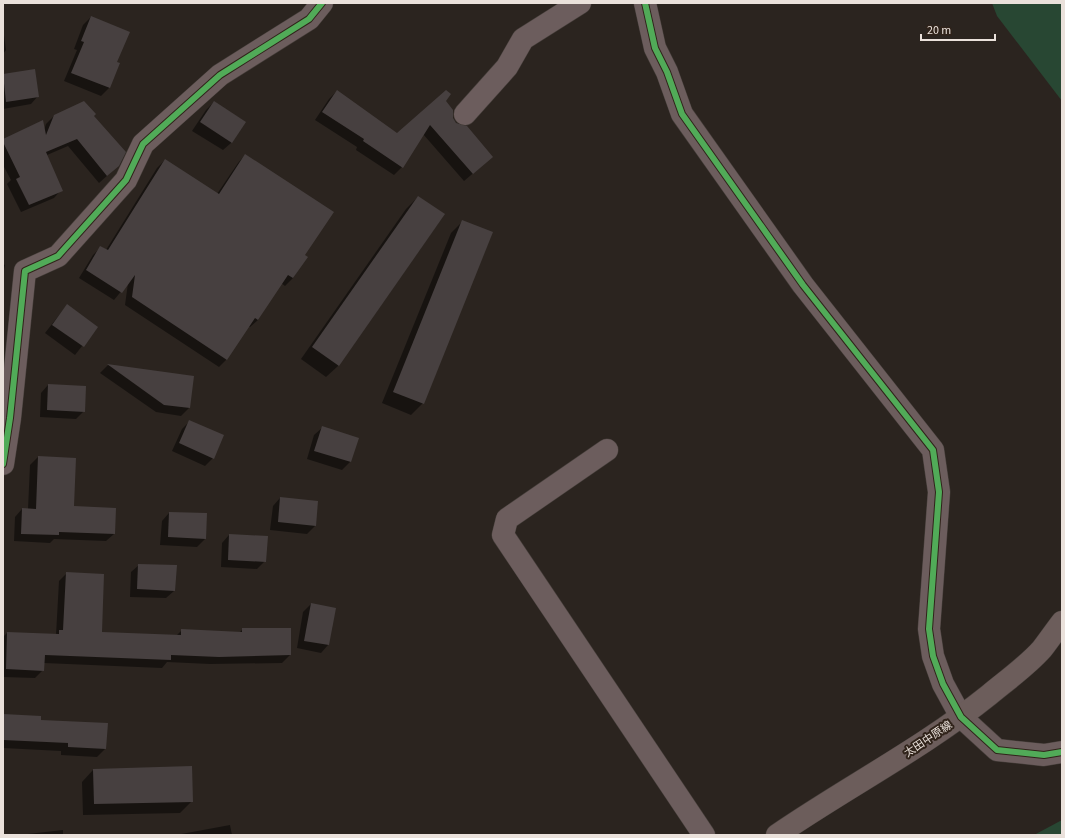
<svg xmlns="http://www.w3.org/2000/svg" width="1065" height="838" font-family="'Source Sans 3','Noto Sans JP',sans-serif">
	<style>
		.green { fill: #284733 }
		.shadow { fill: #0007 }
		.building { fill: #474040 }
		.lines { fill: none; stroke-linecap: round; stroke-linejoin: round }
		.minor-casing { stroke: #453e3a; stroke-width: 23 }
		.major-casing { stroke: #453e3a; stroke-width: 23 }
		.minor { stroke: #6c5d5d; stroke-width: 22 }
		.major { stroke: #6c5d5b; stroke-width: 22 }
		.cycleway-casing { stroke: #30231a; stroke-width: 8 }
		.cycleway { stroke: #51ab58; stroke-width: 6 }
		.labels { text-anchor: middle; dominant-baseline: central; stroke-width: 4; stroke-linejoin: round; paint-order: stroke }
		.street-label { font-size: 11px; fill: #eae1db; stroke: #30231a }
	</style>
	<rect width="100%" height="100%" fill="#2b241f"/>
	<!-- green -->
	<g class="green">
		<path d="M 992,3 L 1062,3 L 1062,101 L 997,16 Z"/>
		<path d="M 1062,820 L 1062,835 L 1034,835 Z"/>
	</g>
	<!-- shadow -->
	<g class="shadow">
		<path d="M 91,17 L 116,63 L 119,64 L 109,88 L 101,96 L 64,81 L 77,50 L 74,49 L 83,25 Z"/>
		<path d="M 3,28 L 6,50 L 3,54 Z"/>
		<path d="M 34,70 L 38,96 L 31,104 L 3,109 L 3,75 Z"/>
		<path d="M 337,91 L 397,134 L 444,102 L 452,119 L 484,164 L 464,181 L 423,134 L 402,167 L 394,175 L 356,150 L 357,147 L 315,120 L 329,99 Z"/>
		<path d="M 214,102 L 244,122 L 231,143 L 223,150 L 192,131 L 206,110 Z"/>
		<path d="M 54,116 L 93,116 L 118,166 L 99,183 L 68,146 L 47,155 L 61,190 L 54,198 L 21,212 L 7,184 L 11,180 L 3,165 L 3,140 L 44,130 L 46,124 Z"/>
		<path d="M 245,155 L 306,257 L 293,278 L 285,286 L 281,283 L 258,320 L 250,327 L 248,326 L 227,359 L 219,367 L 125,305 L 128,283 L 114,300 L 79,278 L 93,255 L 101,247 L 106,250 L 157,168 L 165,160 L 217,194 L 238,163 Z"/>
		<path d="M 418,197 L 444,215 L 338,366 L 326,377 L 301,359 L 406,209 Z"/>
		<path d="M 463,221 L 423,403 L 411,415 L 382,403 L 451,233 Z"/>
		<path d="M 3,264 L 5,265 L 3,273 Z"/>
		<path d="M 67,305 L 97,327 L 75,355 L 45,333 Z"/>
		<path d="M 108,365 L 193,377 L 189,408 L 181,416 L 156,412 L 100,373 Z"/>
		<path d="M 48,385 L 84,411 L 76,419 L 40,417 L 41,393 Z"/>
		<path d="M 190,421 L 213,458 L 205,466 L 172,451 L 182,429 Z"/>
		<path d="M 322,428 L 357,439 L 350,462 L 342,470 L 307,459 L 314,435 Z"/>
		<path d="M 38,457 L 73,507 L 114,534 L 106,541 L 54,539 L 50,543 L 14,541 L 15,517 L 22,509 L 28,509 L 30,465 Z"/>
		<path d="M 280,498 L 317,502 L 315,526 L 307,534 L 270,530 L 273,506 Z"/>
		<path d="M 169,513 L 205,539 L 197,547 L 160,545 L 162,521 Z"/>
		<path d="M 229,535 L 265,561 L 257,569 L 221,567 L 222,543 Z"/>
		<path d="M 139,565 L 174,591 L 166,598 L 130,597 L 131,572 Z"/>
		<path d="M 67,573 L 101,633 L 176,636 L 182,630 L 239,633 L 243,629 L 290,629 L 290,655 L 282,663 L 210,664 L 167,662 L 162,668 L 44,663 L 43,670 L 35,678 L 3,677 L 3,637 L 7,633 L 56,635 L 59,581 Z"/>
		<path d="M 311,604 L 328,645 L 321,653 L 297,648 L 303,612 Z"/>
		<path d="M 3,717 L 40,721 L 105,749 L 97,757 L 61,755 L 61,751 L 3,748 Z"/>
		<path d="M 93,770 L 192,801 L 180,813 L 83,815 L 82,782 Z"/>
		<path d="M 230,825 L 232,835 L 176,835 Z"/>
		<path d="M 63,830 L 63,835 L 19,835 Z"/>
	</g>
	<!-- building -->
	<g class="building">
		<path d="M 91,16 L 130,32 L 117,62 L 120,63 L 110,88 L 71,73 L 84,42 L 81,41 Z"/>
		<path d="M 35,69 L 39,97 L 6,102 L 3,74 Z"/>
		<path d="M 337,90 L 397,133 L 446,90 L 451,94 L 446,101 L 453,110 L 453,118 L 456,123 L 467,126 L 493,157 L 473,174 L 430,125 L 403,168 L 363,141 L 364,139 L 322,112 Z"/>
		<path d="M 84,101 L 96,114 L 94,116 L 126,152 L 119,166 L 107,176 L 77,139 L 46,152 L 63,191 L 29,205 L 16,179 L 20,177 L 3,142 L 3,139 L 43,120 L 46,135 L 54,115 Z"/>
		<path d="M 214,101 L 246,122 L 232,143 L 200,122 Z"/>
		<path d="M 245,154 L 334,212 L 305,255 L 308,257 L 293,278 L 288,275 L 258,320 L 255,318 L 227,360 L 132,297 L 135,275 L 122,293 L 86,270 L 100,246 L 108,250 L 165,159 L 219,194 Z"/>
		<path d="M 418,196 L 445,214 L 339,366 L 312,347 Z"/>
		<path d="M 462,220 L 493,232 L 424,404 L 393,392 Z"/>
		<path d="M 67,304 L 98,327 L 84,347 L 52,325 Z"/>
		<path d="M 107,364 L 194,376 L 190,408 L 164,405 Z"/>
		<path d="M 48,384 L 86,386 L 85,412 L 47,410 Z"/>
		<path d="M 189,420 L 224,435 L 214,459 L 179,443 Z"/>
		<path d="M 322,426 L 359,438 L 351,462 L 314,451 Z"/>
		<path d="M 38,456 L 76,458 L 74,506 L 116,508 L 115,534 L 59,532 L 59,535 L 21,534 L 22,508 L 36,509 Z"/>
		<path d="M 280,497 L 318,501 L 316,526 L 278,522 Z"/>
		<path d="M 169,512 L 207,513 L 206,539 L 168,537 Z"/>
		<path d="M 229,534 L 268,536 L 266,562 L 228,560 Z"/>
		<path d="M 138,564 L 177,565 L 175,591 L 137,589 Z"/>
		<path d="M 66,572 L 104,574 L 102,632 L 181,635 L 181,629 L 242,632 L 242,628 L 291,628 L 291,655 L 219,657 L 171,655 L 171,660 L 45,655 L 44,671 L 6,669 L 7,632 L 59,634 L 59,630 L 63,630 Z"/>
		<path d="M 311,603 L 336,608 L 329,645 L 304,641 Z"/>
		<path d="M 3,714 L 41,716 L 41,720 L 108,723 L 106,749 L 68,747 L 68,743 L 3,740 Z"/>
		<path d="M 192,766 L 193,802 L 94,804 L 93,769 Z"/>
	</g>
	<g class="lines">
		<defs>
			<g id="minor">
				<path d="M 645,3 L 655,48 L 667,72 L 682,114 L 803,285 L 933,450 L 939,492 L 929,629 L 933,656 L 943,684 L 961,717 L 997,750 L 1044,755 L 1062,752"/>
				<path d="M 465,114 L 507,67 L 523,39 L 580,3"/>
				<path d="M 607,450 L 507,519 L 503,535 L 704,835"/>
				<path d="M 3,464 L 10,418 L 25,271 L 58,256 L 126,180 L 143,144 L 220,75 L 309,19 L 322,3"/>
			</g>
			<path id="major" d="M 777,835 C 847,787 923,748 989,695 C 1007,680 1027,666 1042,649 C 1049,640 1055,631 1062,622"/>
		</defs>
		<!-- minor casing -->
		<use href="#minor" class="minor-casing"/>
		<!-- major casing -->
		<use href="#major" class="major-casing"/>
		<!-- minor -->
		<use href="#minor" class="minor"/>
		<!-- major -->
		<use href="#major" class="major"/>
		<defs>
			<g id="cycleway">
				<path d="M 645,3 L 655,48 L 667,72 L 682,114 L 803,285 L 933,450 L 939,492 L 929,629 L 933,656 L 943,684 L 961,717 L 997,750 L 1044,755 L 1062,752"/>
				<path d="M 3,464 L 10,418 L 25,271 L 58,256 L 126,180 L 143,144 L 220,75 L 309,19 L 322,3"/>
			</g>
		</defs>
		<!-- cycleway casing -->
		<use href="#cycleway" class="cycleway-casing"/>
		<!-- cycleway -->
		<use href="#cycleway" class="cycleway"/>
	</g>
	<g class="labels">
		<!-- street labels -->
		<g class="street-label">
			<text transform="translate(928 739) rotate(-34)">太田中原線</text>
		</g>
	</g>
	<!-- border -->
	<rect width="1065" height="838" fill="none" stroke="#eae1db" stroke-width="8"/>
	<!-- scale -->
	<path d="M921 34v6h74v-6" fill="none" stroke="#eae1db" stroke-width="2"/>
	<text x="927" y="34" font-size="12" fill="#eae1db" stroke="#30231a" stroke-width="3" paint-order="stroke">20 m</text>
</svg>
